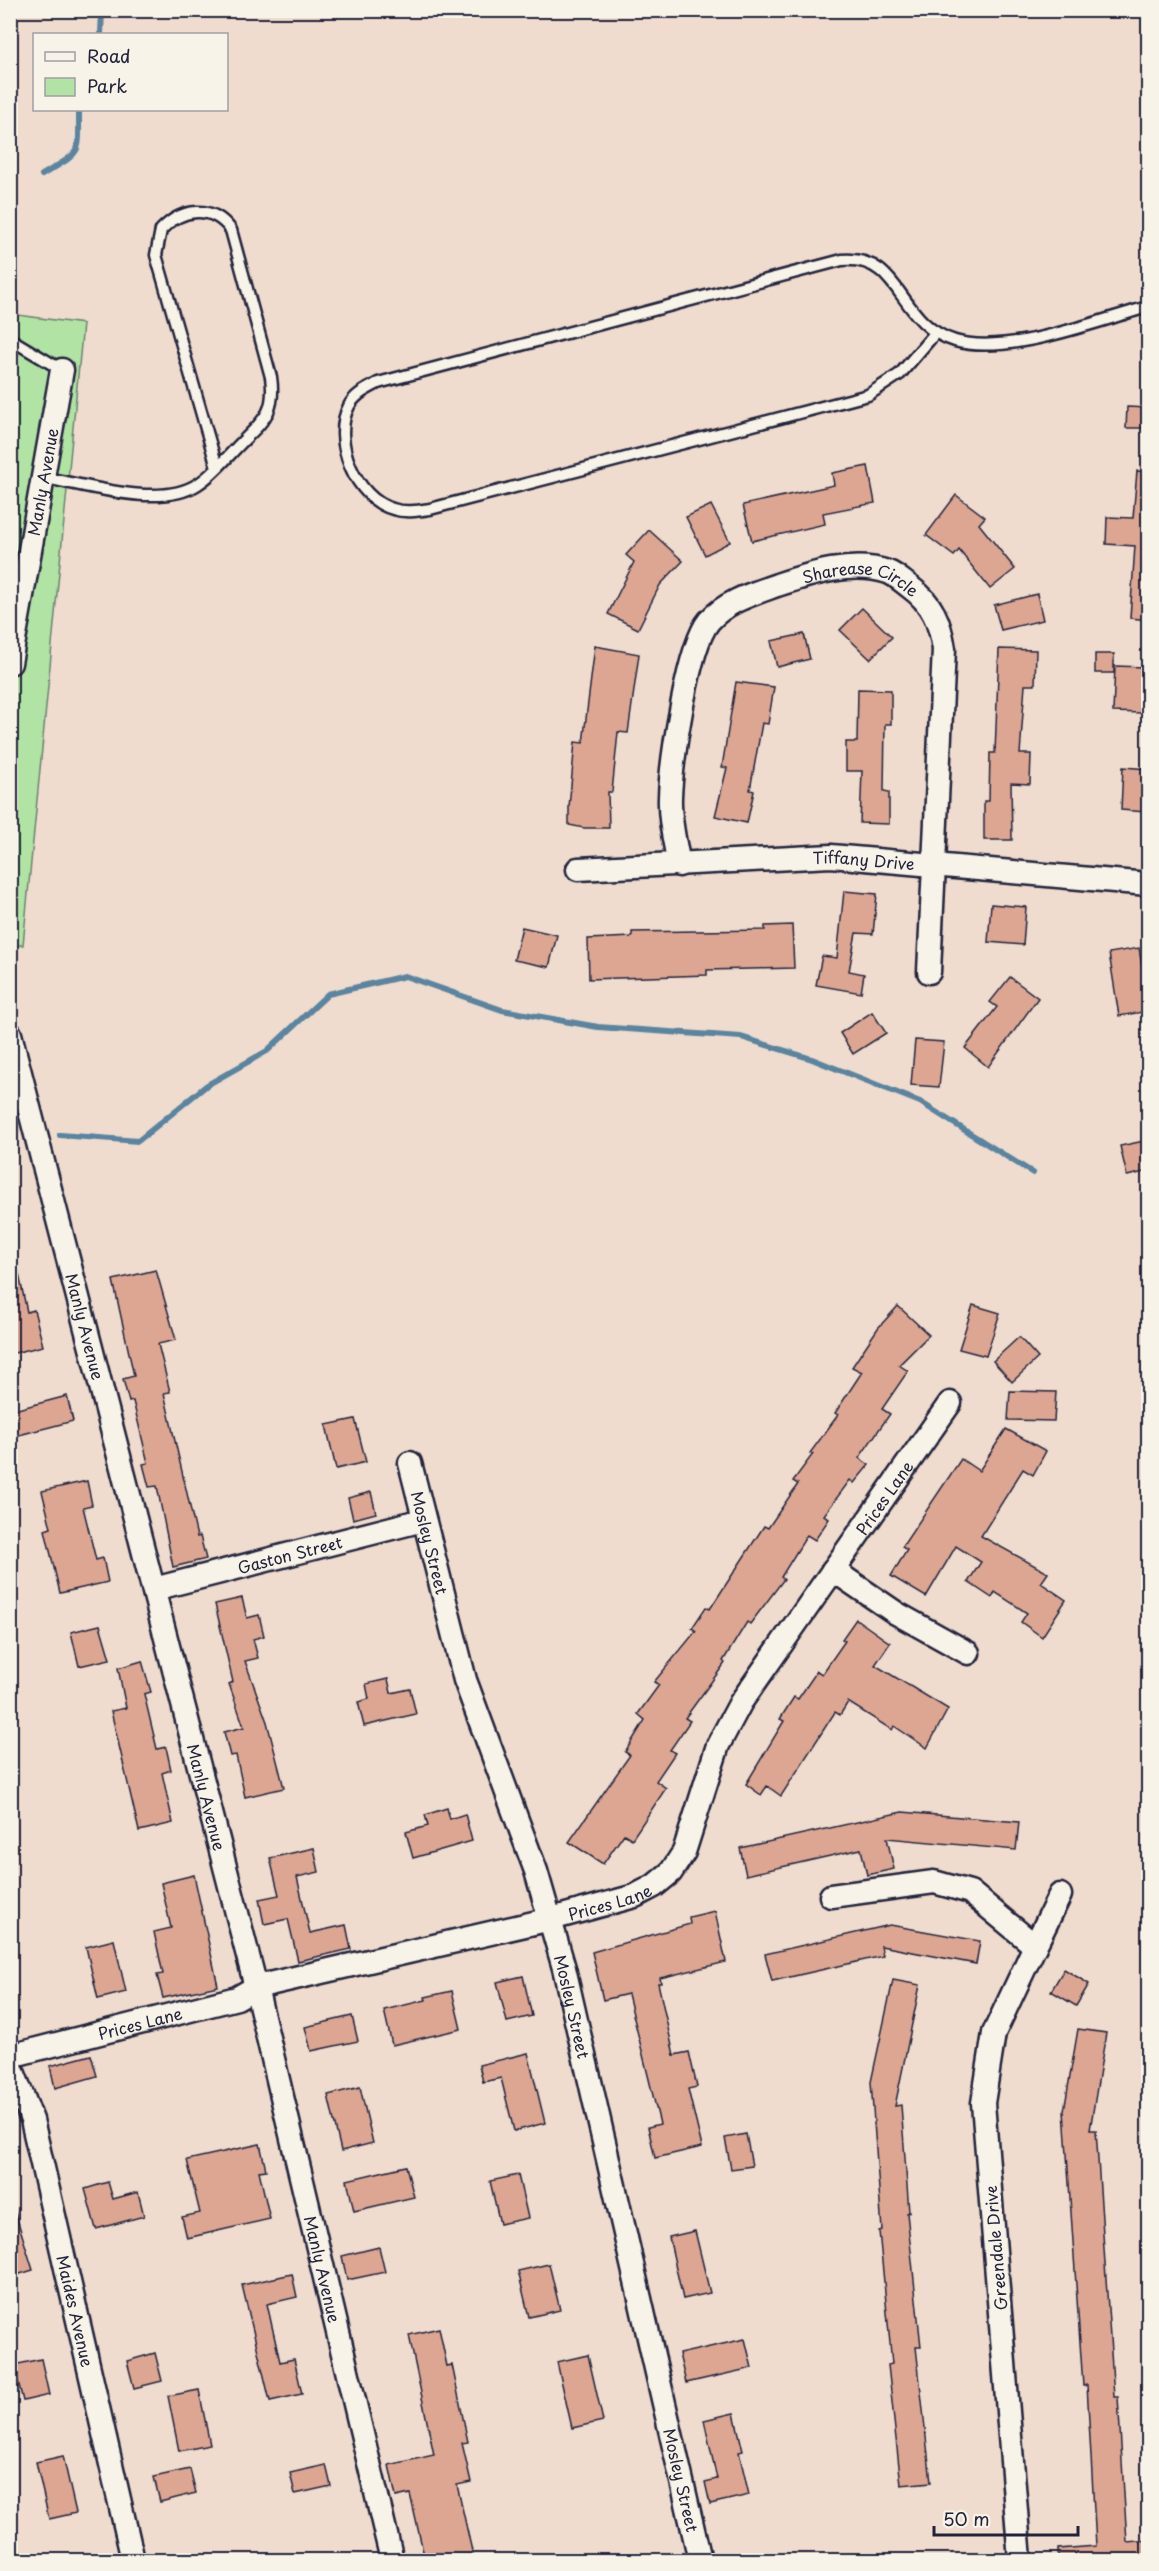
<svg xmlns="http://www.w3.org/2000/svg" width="1159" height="2571" font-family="'Playpen Sans',sans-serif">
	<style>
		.green { fill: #b1e3a4; stroke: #6a8270; stroke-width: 1.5 }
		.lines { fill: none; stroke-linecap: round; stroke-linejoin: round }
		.stream { stroke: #5a849f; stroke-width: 6 }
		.building { fill: #dca693; stroke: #22223b; stroke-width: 1.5 }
		.service-casing { stroke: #22223b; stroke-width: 15 }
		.minor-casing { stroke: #22223b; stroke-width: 27 }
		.service { stroke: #f7f3e8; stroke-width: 10 }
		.minor { stroke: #f7f3e8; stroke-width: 22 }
		.labels { text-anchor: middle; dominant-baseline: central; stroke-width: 6; stroke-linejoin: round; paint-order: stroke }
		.street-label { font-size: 16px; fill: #22223b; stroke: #f7f3e8 }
	</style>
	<rect width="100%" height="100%" fill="#efdcce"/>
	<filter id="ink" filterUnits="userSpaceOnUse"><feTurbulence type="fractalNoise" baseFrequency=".0167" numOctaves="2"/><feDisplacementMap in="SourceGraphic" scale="12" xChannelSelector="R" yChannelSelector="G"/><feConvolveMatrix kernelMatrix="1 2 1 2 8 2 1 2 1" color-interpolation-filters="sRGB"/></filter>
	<g filter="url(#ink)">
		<!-- green -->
		<path class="green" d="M 11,314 L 83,324 L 23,945 L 11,945 Z"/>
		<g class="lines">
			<!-- stream -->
			<g class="stream">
				<path d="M 101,34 L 102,10"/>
				<path d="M 42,175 C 83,150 79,157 79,110"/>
				<path d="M 60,1135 L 138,1141 L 207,1085 L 267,1051 L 328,994 L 405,976 L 502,1010 L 598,1027 L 741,1037 L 812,1059 L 920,1102 L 1033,1173"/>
			</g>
		</g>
		<!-- building -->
		<g class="building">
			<path d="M 1127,407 L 1149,408 L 1149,428 L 1126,428 Z"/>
			<path d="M 868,466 L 875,503 L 823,513 L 825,524 L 752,541 L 743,505 L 834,485 L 832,473 Z"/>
			<path d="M 1137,471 L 1149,472 L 1149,620 L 1130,618 L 1135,546 L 1106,544 L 1107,517 L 1133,518 Z"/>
			<path d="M 956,495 L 985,517 L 979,524 L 1015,569 L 990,589 L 959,550 L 954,556 L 926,535 Z"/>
			<path d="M 711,505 L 730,542 L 705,555 L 686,517 Z"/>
			<path d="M 649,530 L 683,561 L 660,585 L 638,629 L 608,614 L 634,562 L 626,555 Z"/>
			<path d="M 1037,594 L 1043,620 L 1001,630 L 994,605 Z"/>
			<path d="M 862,608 L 892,637 L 870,659 L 840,630 Z"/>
			<path d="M 804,634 L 810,659 L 777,667 L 771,641 Z"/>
			<path d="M 595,646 L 639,654 L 628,733 L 618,732 L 612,792 L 608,792 L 609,828 L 584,828 L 569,825 L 569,807 L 575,742 L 583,743 Z"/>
			<path d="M 999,649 L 1036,650 L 1035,685 L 1025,685 L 1020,754 L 1031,754 L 1030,784 L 1011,783 L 1012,840 L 984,840 L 984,801 L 989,801 L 990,753 L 995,753 Z"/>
			<rect x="1095" y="654" width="19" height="19"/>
			<path d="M 1115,666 L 1144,667 L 1142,713 L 1113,712 Z"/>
			<path d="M 736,682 L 774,687 L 768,724 L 762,723 L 750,790 L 754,791 L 747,823 L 715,816 L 727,768 L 722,767 Z"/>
			<path d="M 858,689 L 891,690 L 891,724 L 885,724 L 884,791 L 889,792 L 889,824 L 860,823 L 862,771 L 846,771 L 846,742 L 857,742 Z"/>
			<path d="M 1123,767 L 1149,769 L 1146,812 L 1121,810 Z"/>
			<path d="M 844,891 L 877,894 L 873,934 L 856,933 L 849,971 L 864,974 L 861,993 L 816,985 L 822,956 L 837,958 Z"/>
			<path d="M 991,904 L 1026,907 L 1023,945 L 988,942 Z"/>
			<path d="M 792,925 L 794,968 L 707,970 L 707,975 L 589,979 L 588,939 L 632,937 L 632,932 L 765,930 L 765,926 Z"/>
			<path d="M 522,927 L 557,935 L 549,967 L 514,960 Z"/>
			<path d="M 1139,948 L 1149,1011 L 1119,1016 L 1109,953 Z"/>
			<path d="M 1010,977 L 1038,998 L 988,1067 L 965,1048 L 997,1007 L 990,1002 Z"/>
			<path d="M 872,1012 L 886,1033 L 853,1054 L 840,1033 Z"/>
			<path d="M 915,1040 L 944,1042 L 939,1087 L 911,1085 Z"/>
			<path d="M 1149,1140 L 1149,1171 L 1127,1176 L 1120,1146 Z"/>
			<path d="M 17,1265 L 27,1312 L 34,1310 L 43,1346 L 10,1354 L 10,1266 Z"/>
			<path d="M 156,1270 L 176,1340 L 158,1344 L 170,1392 L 164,1393 L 197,1537 L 200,1536 L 206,1559 L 173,1567 L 157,1486 L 149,1487 L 143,1464 L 148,1463 L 133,1401 L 129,1402 L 123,1379 L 134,1376 L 113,1280 Z"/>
			<path d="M 973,1305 L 1000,1313 L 986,1356 L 959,1349 Z"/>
			<path d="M 898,1306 L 929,1335 L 899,1365 L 908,1371 L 882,1409 L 890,1414 L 859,1458 L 869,1465 L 854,1483 L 850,1480 L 824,1515 L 829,1519 L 815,1540 L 807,1535 L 781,1577 L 784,1579 L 750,1624 L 747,1622 L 723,1661 L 725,1663 L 685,1718 L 690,1721 L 670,1750 L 675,1753 L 656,1781 L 666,1788 L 632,1839 L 624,1834 L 603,1864 L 569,1842 L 630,1755 L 625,1752 L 645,1720 L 638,1714 L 659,1685 L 654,1682 L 696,1631 L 692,1628 L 706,1607 L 710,1609 L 764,1526 L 768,1528 L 798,1484 L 793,1481 L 813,1454 L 810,1453 L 838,1415 L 835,1413 L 862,1372 L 852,1367 L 878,1328 Z"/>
			<path d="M 1019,1337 L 1038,1358 L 1012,1382 L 993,1361 Z"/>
			<path d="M 1010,1391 L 1056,1392 L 1054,1421 L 1008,1420 Z"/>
			<path d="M 67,1396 L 73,1421 L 15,1436 L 10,1411 Z"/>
			<path d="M 355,1419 L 366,1462 L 336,1469 L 326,1425 Z"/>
			<path d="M 1006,1429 L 1046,1451 L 1033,1475 L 1023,1469 L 981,1536 L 1048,1573 L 1041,1583 L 1066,1600 L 1042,1637 L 1021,1622 L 1027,1613 L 995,1592 L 992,1598 L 968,1582 L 981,1562 L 956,1546 L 926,1597 L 891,1576 L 907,1550 L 902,1547 L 961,1459 L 979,1471 Z"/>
			<path d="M 87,1481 L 92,1505 L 83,1507 L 96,1560 L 103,1558 L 108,1582 L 60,1593 L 45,1530 L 51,1528 L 42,1491 Z"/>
			<path d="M 371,1492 L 376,1513 L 353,1519 L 348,1498 Z"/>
			<path d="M 242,1598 L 247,1618 L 259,1615 L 264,1636 L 253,1639 L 258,1658 L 245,1661 L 267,1722 L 284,1788 L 245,1797 L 236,1755 L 230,1756 L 224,1732 L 244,1727 L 229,1684 L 233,1682 L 215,1604 Z"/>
			<path d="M 856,1619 L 890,1643 L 875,1665 L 948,1709 L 927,1748 L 894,1726 L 892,1730 L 848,1702 L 840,1715 L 835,1712 L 781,1796 L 767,1786 L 761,1795 L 746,1784 L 784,1721 L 780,1719 L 794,1697 L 798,1699 L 817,1671 L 822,1674 L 845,1641 L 842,1639 Z"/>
			<path d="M 100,1625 L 110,1659 L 79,1666 L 71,1632 Z"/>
			<path d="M 142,1661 L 151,1692 L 144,1694 L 157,1749 L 166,1747 L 171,1770 L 162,1773 L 173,1823 L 139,1831 L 111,1711 L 126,1708 L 118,1668 Z"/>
			<path d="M 388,1679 L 391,1693 L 410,1689 L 416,1714 L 364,1726 L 358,1702 L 369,1699 L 366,1684 Z"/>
			<path d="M 447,1808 L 450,1819 L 465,1814 L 472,1841 L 413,1858 L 406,1832 L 428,1826 L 425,1815 Z"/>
			<path d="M 902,1812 L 1019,1822 L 1016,1850 L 887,1838 L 894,1869 L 867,1875 L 861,1849 L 746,1875 L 740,1848 Z"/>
			<path d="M 314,1848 L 319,1872 L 297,1877 L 310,1933 L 346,1925 L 351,1949 L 298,1961 L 288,1919 L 264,1924 L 259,1899 L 279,1895 L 270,1858 Z"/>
			<path d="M 194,1875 L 218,1986 L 163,1998 L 157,1975 L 163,1974 L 154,1932 L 171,1928 L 161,1883 Z"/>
			<path d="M 715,1911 L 726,1962 L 660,1978 L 661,1983 L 658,1983 L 674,2055 L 689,2052 L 697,2087 L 688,2089 L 702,2147 L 655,2158 L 648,2127 L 660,2124 L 628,1994 L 603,2000 L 592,1952 L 690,1924 L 689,1917 Z"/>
			<path d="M 890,1925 L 980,1941 L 976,1964 L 881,1946 L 883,1956 L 772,1981 L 765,1954 Z"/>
			<path d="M 114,1940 L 126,1992 L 98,1999 L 86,1947 Z"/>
			<path d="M 1064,1969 L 1089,1984 L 1076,2006 L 1051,1991 Z"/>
			<path d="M 523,1976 L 532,2016 L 507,2022 L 497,1982 Z"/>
			<path d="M 893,1980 L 920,1985 L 895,2106 L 901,2105 L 909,2212 L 907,2213 L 921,2347 L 916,2347 L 931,2482 L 901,2485 L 888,2365 L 892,2364 L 879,2231 L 882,2230 L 871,2082 Z"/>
			<path d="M 452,1991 L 461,2029 L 392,2045 L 384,2010 L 426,2000 L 425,1997 Z"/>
			<path d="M 352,2016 L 358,2041 L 311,2051 L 305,2027 Z"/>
			<path d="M 1078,2029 L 1106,2033 L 1090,2130 L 1096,2130 L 1114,2397 L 1118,2397 L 1127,2542 L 1149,2540 L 1149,2560 L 1058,2560 L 1058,2549 L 1096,2546 L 1087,2385 L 1083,2386 L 1064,2111 Z"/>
			<path d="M 528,2053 L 545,2123 L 514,2131 L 501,2078 L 483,2082 L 479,2065 Z"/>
			<path d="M 91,2055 L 97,2076 L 55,2088 L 50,2066 Z"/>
			<path d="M 360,2087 L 373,2143 L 341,2151 L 328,2095 Z"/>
			<path d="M 746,2134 L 752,2166 L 731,2169 L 725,2138 Z"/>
			<path d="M 260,2144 L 266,2170 L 259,2171 L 270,2219 L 187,2238 L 182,2217 L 200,2213 L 187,2160 Z"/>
			<path d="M 406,2166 L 414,2197 L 354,2211 L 347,2180 Z"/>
			<path d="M 518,2175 L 528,2218 L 500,2224 L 490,2181 Z"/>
			<path d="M 108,2182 L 113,2199 L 138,2192 L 144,2216 L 96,2229 L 85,2189 Z"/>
			<path d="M 14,2209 L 33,2270 L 10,2277 L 10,2210 Z"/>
			<path d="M 695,2231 L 710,2293 L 683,2299 L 669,2237 Z"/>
			<path d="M 379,2247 L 385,2272 L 347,2280 L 342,2256 Z"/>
			<path d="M 549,2264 L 560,2310 L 529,2317 L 518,2271 Z"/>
			<path d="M 292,2274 L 297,2297 L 267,2304 L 280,2362 L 294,2359 L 302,2394 L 270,2401 L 242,2285 Z"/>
			<path d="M 439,2328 L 447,2366 L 452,2365 L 468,2442 L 462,2443 L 471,2482 L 457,2485 L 474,2560 L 425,2560 L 410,2494 L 396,2497 L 389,2465 L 434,2455 L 409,2335 Z"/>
			<path d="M 745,2339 L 752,2368 L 686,2383 L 679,2354 Z"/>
			<path d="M 155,2353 L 162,2381 L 134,2388 L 127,2361 Z"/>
			<path d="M 588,2355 L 603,2421 L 572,2428 L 557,2362 Z"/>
			<path d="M 41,2359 L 49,2395 L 23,2401 L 14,2365 Z"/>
			<path d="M 199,2390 L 210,2445 L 179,2451 L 168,2396 Z"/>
			<path d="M 734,2413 L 743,2451 L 739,2452 L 749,2495 L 710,2504 L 705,2482 L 717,2479 L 704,2420 Z"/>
			<path d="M 63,2456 L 76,2513 L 49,2519 L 36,2462 Z"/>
			<path d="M 326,2465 L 331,2486 L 295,2494 L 290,2473 Z"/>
			<path d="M 190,2469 L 196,2493 L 160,2502 L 154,2477 Z"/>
		</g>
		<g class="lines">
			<defs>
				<g id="service">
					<path d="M 936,332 L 900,374 L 868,395 L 430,509 C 417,511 405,513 393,509 C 356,499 331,440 349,406 C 355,394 367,389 378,383 L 842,260 C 903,255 897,324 955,341 C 1008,356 1096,321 1148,307"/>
					<path d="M 10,339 L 62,370"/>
					<path d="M 45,478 C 87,485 160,509 198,484 C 214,474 227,457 241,443 C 264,420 276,412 271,377 L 231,230 C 212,204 182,208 161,230 L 156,255 L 217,467"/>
				</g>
				<g id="minor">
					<path id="s1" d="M 10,663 L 62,370"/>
					<path id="s2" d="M 679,865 C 675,842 669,820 670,797 C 671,762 688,646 709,621 C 727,601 752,594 777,585 C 810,574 853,560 888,572 C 896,575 903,582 910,587 C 932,603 940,622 944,649 L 929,972"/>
					<path id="s3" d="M 578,869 L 831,856 L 1148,884"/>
					<path id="s4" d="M 10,1034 L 256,1987 L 392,2560"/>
					<path id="s5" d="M 410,1463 L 465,1680 L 536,1871 L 564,1968 L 700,2560"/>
					<path d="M 833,1570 L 896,1613 L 968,1653"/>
					<path id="s6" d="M 154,1589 L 423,1520"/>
					<path d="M 831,1896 L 934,1882 L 970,1892 L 1035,1946 L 1060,1895"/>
					<path id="s7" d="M 10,2056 L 237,1998 L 256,1987 L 551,1919 L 635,1896 L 654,1886 L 671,1872 L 684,1852 L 718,1745 L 741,1702 L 950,1403"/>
					<path id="s8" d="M 10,2064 L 32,2120 L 133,2560"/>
					<path d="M 1020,2560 L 983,2103 L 994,2033 L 1035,1946"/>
				</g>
			</defs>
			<!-- service casing -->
			<use href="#service" class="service-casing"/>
			<!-- minor casing -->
			<use href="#minor" class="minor-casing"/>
			<!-- service -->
			<use href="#service" class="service"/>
			<!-- minor -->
			<use href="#minor" class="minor"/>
		</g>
	</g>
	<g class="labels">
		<!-- street labels -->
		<g class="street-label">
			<text stroke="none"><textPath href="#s1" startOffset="184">Manly Avenue</textPath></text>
			<text stroke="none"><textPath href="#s2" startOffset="416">Sharease Circle</textPath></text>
			<text stroke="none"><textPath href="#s3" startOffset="286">Tiffany Drive</textPath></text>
			<text stroke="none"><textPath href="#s4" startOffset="302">Manly Avenue</textPath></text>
			<text stroke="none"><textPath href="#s7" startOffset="1124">Prices Lane</textPath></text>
			<text stroke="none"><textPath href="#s5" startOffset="82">Mosley Street</textPath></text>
			<text stroke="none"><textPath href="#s6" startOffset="140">Gaston Street</textPath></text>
			<text stroke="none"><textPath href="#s4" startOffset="788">Manly Avenue</textPath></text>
			<text stroke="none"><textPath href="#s7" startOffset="620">Prices Lane</textPath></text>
			<text stroke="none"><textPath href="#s5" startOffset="568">Mosley Street</textPath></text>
			<text stroke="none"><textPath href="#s7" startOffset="134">Prices Lane</textPath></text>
			<text transform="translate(995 2248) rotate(-95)">Greendale Drive</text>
			<text stroke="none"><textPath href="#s4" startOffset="1274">Manly Avenue</textPath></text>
			<text stroke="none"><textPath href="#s8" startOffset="256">Maides Avenue</textPath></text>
			<text stroke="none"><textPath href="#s5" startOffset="1054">Mosley Street</textPath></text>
		</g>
	</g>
	<!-- margin -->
	<rect width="1159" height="2571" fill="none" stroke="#f7f3e8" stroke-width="36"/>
	<rect x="18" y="18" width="1123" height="2535" fill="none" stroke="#22223b" stroke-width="2" filter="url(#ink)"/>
	<!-- legend -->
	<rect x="33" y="33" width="195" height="78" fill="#f7f3e8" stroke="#a29fa3" stroke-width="1.5"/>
	<rect x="45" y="52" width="30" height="9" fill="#f7f3e8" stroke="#a29fa3" stroke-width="1.5"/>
	<text x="87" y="63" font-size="18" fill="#22223b">Road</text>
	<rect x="45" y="78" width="30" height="18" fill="#b1e3a4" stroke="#a29fa3" stroke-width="1.5"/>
	<text x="87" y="93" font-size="18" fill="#22223b">Park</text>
	<!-- scale -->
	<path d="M934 2526v9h144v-9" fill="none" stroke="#22223b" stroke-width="3"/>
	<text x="943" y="2526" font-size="18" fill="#22223b" stroke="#f7f3e8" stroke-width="4.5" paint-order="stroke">50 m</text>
</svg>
